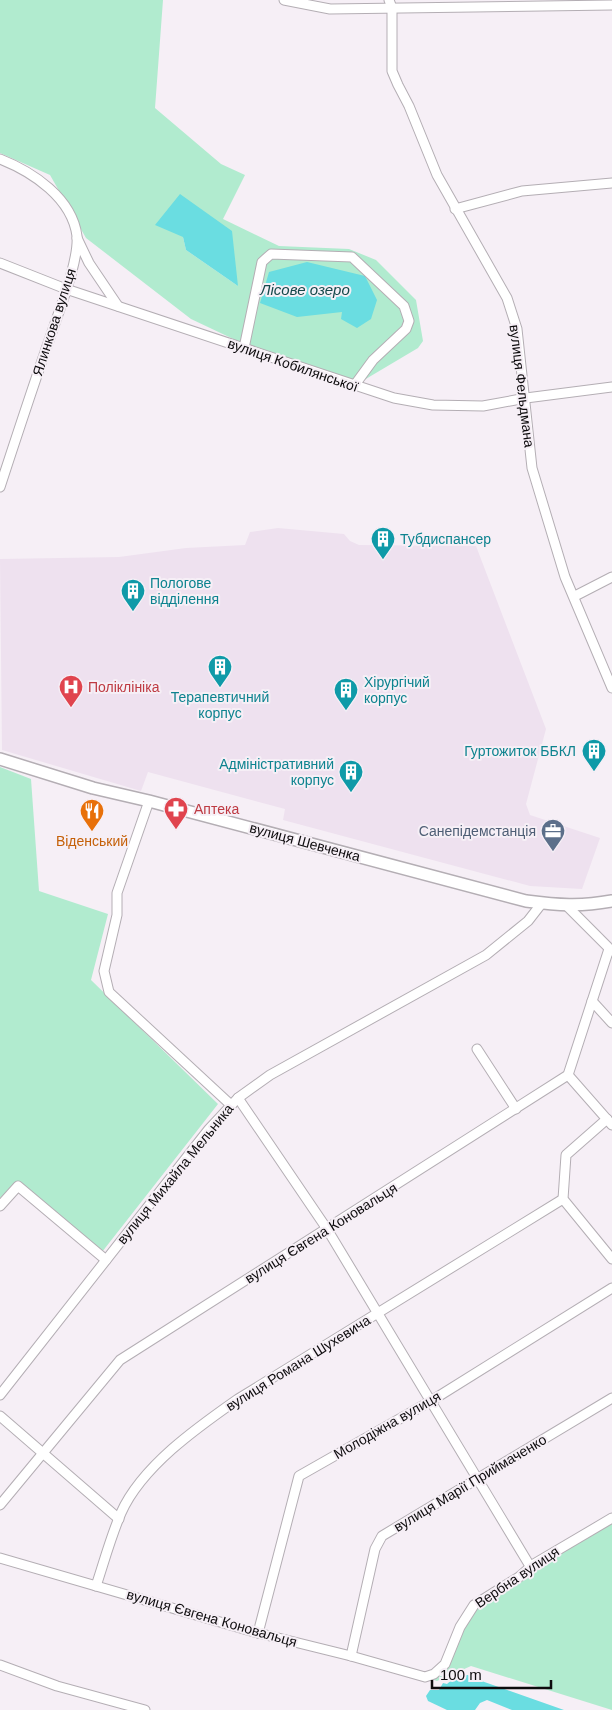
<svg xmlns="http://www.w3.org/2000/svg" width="612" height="1710" font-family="Helvetica,sans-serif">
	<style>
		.built { fill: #eee1ef }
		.green { fill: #b1ebcf; fill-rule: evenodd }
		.water { fill: #6adde1 }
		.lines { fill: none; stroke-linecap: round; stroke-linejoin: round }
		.minor-casing { stroke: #b4aeb4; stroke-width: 11 }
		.tertiary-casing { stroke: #b4aeb4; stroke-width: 14 }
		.minor { stroke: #fff; stroke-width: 9 }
		.tertiary { stroke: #fff; stroke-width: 11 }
		.labels { text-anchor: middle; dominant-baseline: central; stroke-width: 4; stroke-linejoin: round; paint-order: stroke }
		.street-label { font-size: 14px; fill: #0d0b0d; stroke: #f6eff6 }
		.culture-label { font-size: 14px; fill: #0d838f; stroke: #f6eff6; text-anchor: start }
		.health-label { font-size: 14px; fill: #be3a42; stroke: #f6eff6; text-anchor: start }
		.service-label { font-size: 14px; fill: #4e5e75; stroke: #f6eff6; text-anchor: end }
		.food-label { font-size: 14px; fill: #c56008; stroke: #f6eff6 }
		.water-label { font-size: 15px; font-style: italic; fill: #15494b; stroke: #f6eff6 }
	</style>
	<rect width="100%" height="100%" fill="#f6eff6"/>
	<!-- built -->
	<path class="built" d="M 278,528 L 344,534 L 350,541 L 359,545 L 476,546 L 546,729 L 526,804 L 530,815 L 600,838 L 582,889 L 530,886 L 283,820 L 285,809 L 148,772 L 141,791 L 2,750 L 0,559 L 119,557 L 186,548 L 245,545 L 250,532 Z"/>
	<!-- green -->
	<g class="green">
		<path d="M 0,0 L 163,0 L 155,108 L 221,164 L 245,175 L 223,219 L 279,246 L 349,249 L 376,260 L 416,300 L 423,341 L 418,348 L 354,386 L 282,362 L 191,319 L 86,238 L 50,175 L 0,153 ZM 183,237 L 238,286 L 186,250 Z"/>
		<path d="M 0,767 L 31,779 L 39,891 L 108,914 L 91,980 L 218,1104 L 102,1252 L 17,1183 L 0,1198 Z"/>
		<path d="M 612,1518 L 612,1710 L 471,1666 L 437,1681 L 425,1677 L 440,1669 L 469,1611 Z"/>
	</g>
	<!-- water -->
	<g class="water">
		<path d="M 180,194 L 232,231 L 238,286 L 186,250 L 183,237 L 155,225 Z"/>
		<path d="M 307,262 L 365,276 L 377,300 L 371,319 L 357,328 L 341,319 L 342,312 L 297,317 L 260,303 L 269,272 Z"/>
		<path d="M 468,1675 L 473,1678 L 564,1710 L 512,1710 L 487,1700 L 480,1703 L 475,1710 L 447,1710 L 428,1701 L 426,1696 L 430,1690 L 439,1690 L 443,1683 L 447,1684 L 456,1676 Z"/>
	</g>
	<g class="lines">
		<defs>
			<g id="minor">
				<path d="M 284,0 L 330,9 L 612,5"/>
				<path d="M 389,0 L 392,8 L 392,71 L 398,85 L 409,106 L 437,175 L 507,298 L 517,329 L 532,468 L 565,577 L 612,688"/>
				<path d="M 0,159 C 33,172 72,198 77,236 C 79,260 60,308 52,332 C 34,383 17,435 0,487"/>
				<path d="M 455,209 L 522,191 L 612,183"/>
				<path d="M 77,238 L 89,263 L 118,306"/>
				<path d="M 0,263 L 66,289 L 394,398 L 433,405 L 483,406 L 526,398 L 612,387"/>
				<path d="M 244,348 L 262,262 L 271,254 L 352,257 L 404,306 L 409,321 L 406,329 L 373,360 L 354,386"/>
				<path d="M 575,596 L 612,577"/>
				<path d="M 149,801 L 117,893 L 117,915 L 104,971 L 109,992 L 231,1105"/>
				<path d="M 567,906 L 612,951"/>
				<path d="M 592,1001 L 612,1023"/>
				<path d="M 477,1049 L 516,1109"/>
				<path d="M 568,1075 L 612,1125"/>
				<path d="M 238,1098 L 327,1229 L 530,1566"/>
				<path d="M 607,1119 L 566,1155 L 563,1199 L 612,1259"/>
				<path d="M 0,1206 L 18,1186 L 106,1260"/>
				<path d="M 0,1395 L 209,1129 L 238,1098 L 270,1075 L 486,955 L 528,921 L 542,903"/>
				<path d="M 0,1416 L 119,1519"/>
				<path d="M 0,1505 L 120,1360 L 568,1075 L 609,949"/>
				<path d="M 0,1558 L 258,1633 L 351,1656 L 425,1677 L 434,1674 L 445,1664 L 460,1627 L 474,1605 L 519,1577 L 534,1564 L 612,1518"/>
				<path d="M 96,1586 C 104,1562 111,1536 121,1513 C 142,1466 198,1427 238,1399 L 563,1199"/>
				<path d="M 258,1633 L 299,1476 L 431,1401 L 612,1288"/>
				<path d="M 351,1656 L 375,1549 L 382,1536 L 612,1398"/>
				<path d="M 0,1665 L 57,1686 L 145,1710"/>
			</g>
			<path id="tertiary" d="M 0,759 L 93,788 L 149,801 L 526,901 C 558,905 580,907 612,901"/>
		</defs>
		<!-- minor casing -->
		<use href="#minor" class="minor-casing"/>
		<!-- tertiary casing -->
		<use href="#tertiary" class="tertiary-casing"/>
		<!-- minor -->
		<use href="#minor" class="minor"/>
		<!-- tertiary -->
		<use href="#tertiary" class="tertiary"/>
	</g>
	<!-- icons -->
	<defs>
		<symbol id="building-pin" viewBox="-11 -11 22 30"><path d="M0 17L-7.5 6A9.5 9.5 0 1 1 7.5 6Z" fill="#0f9aa8" stroke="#f6eff6"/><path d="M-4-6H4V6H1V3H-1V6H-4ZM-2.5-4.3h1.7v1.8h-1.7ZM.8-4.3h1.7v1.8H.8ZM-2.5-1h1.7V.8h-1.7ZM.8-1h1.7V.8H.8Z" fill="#fff"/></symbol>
		<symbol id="hospital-pin" viewBox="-11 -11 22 30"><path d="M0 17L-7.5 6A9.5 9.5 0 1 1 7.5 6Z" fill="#e0444e" stroke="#f6eff6"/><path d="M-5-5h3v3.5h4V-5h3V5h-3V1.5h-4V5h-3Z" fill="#fff"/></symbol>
		<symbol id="pharmacy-pin" viewBox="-11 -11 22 30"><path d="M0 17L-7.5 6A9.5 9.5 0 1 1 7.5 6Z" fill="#e0444e" stroke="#f6eff6"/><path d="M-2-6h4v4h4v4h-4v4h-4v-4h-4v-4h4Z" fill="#fff"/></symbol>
		<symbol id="restaurant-pin" viewBox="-11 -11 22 30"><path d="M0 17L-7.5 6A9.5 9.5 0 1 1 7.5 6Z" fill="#e8710a" stroke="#f6eff6"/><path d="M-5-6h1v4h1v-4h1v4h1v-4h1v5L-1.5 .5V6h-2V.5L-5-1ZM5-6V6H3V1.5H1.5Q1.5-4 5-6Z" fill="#fff"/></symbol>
		<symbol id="office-pin" viewBox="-11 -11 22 30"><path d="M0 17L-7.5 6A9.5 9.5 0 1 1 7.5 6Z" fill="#5c6f8a" stroke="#f6eff6"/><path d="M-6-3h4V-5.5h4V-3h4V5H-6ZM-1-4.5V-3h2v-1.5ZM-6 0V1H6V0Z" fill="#fff"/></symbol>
	</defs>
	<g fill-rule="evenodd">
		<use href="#building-pin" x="369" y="525" width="28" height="38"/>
		<use href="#building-pin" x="119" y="577" width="28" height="38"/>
		<use href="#building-pin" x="206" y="653" width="28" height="38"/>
		<use href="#hospital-pin" x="57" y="673" width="28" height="38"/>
		<use href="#building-pin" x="332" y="676" width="28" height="38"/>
		<use href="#building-pin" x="580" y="737" width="28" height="38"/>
		<use href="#building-pin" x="337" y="758" width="28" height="38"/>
		<use href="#pharmacy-pin" x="162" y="795" width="28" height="38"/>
		<use href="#restaurant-pin" x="78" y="797" width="28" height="38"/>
		<use href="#office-pin" x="539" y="817" width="28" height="38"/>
	</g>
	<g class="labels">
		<!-- street labels -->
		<g class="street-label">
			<text transform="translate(54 322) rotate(-72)">Ялинкова вулиця</text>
			<text transform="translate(293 365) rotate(19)">вулиця Кобилянської</text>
			<text transform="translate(522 386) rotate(83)">вулиця Фельдмана</text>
			<text transform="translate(305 842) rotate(15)">вулиця Шевченка</text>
			<text transform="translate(175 1174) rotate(-51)">вулиця Михайла Мельника</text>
			<text transform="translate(321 1233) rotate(-32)">вулиця Євгена Коновальця</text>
			<text transform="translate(298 1363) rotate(-32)">вулиця Романа Шухевича</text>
			<text transform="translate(387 1425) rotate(-30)">Молодіжна вулиця</text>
			<text transform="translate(470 1483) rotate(-31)">вулиця Марії Приймаченко</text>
			<text transform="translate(517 1577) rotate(-34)">Вербна вулиця</text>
			<text transform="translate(212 1618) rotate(16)">вулиця Євгена Коновальця</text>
		</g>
		<!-- culture labels -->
		<g class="culture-label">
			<text x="400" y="539">Тубдиспансер</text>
			<text x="150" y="583">Пологове<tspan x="150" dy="16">відділення</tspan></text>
			<text x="364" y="682">Хірургічий<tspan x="364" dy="16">корпус</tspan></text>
			<text x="220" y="697" text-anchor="middle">Терапевтичний<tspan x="220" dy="16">корпус</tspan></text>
			<text x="576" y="751" text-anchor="end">Гуртожиток ББКЛ</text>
			<text x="334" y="764" text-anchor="end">Адміністративний<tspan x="334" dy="16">корпус</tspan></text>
		</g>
		<!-- health labels -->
		<g class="health-label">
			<text x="88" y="687">Поліклініка</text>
			<text x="194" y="809">Аптека</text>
		</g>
		<!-- service labels -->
		<g class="service-label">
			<text x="536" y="831">Санепідемстанція</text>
		</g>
		<!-- food labels -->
		<g class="food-label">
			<text x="92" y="841">Віденський</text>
		</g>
		<!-- water labels -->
		<g class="water-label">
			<text x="305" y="289">Лісове озеро</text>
		</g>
	</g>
	<!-- scale -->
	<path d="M432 1680v8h119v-8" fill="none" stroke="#0d0b0d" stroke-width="2.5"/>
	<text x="440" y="1680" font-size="15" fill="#0d0b0d" stroke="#f6eff6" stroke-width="4" paint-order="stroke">100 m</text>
</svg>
